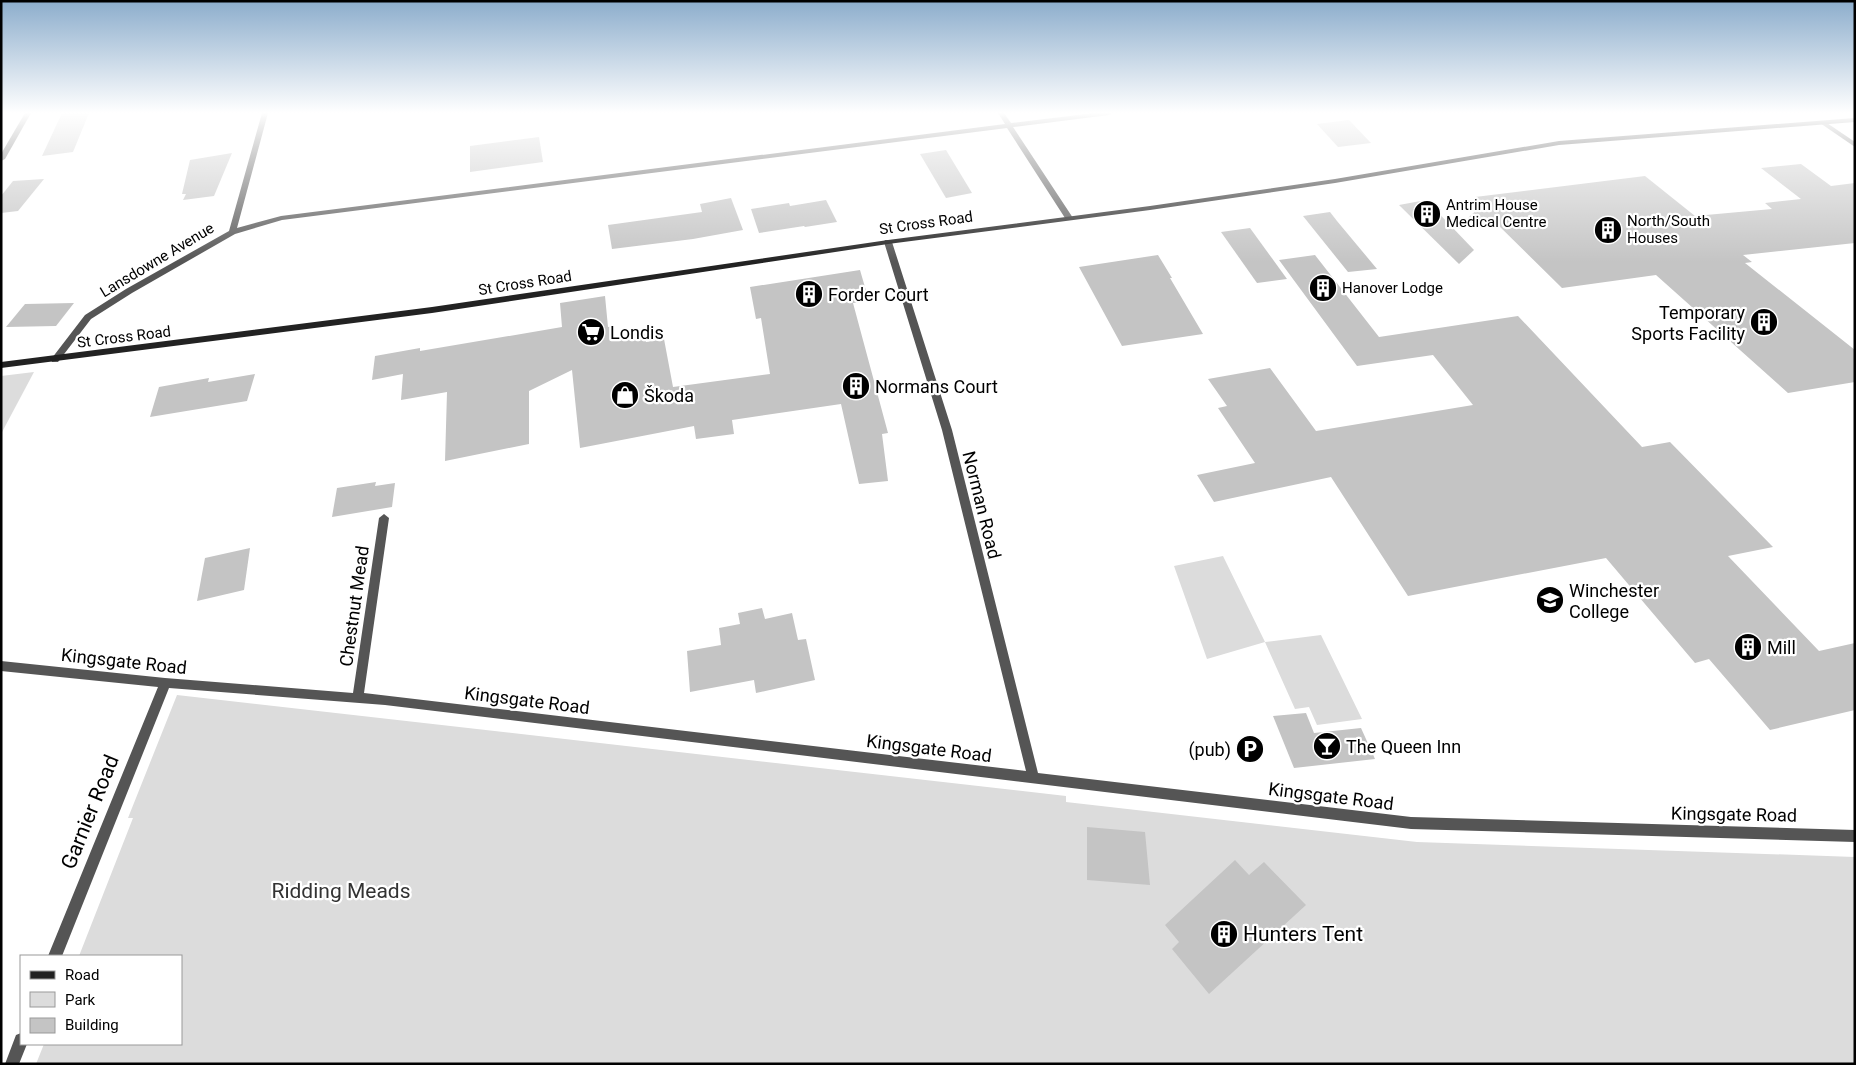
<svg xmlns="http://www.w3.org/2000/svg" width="1856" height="1065" font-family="Roboto,sans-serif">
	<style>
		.green { fill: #dcdcdc }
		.building { fill: #c4c4c4 }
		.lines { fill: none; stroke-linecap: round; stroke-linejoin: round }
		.street { fill: #555; fill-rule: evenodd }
		.secondary { fill: #222; fill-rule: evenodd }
		.labels { text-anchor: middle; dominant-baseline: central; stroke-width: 4.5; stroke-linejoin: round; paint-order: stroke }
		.far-poi-label { font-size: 15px; fill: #000; stroke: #fff; text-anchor: start }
		.far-street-label { font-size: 15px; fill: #000; stroke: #fff }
		.poi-label { font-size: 18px; fill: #000; stroke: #fff; text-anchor: start }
		.street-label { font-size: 18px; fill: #000; stroke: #fff }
		.near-street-label { font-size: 21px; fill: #000; stroke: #fff }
		.near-park-label { font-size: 21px; fill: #333; stroke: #fff }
		.near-poi-label { font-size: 21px; fill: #000; stroke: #fff; text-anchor: start }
	</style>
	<rect width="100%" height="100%" fill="#fff"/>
	<!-- green -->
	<g class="green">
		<path d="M 34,372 L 1,434 L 1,376 Z"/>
		<path d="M 1223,556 L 1265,642 L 1321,635 L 1362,719 L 1317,725 L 1309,707 L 1295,709 L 1265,642 L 1207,659 L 1174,566 Z"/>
		<path d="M 177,695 L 1066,796 L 1066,802 L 1417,842 L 1855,857 L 1855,1064 L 36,1064 L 44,1044 L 181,1044 L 181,956 L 79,956 L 133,818 L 128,818 Z"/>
	</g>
	<!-- building -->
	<g class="building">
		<path d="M 62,113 L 89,113 L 73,152 L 42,156 Z"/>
		<path d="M 1349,120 L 1371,143 L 1338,147 L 1317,124 Z"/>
		<path d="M 539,137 L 543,162 L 470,172 L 470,146 Z"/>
		<path d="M 946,150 L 972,193 L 946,198 L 920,154 Z"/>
		<path d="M 232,153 L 214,196 L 183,200 L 186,194 L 182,194 L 190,160 Z"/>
		<path d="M 1801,164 L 1831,186 L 1855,183 L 1855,243 L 1743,255 L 1752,262 L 1745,263 L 1855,350 L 1855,382 L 1788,393 L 1656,275 L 1562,288 L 1495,222 L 1456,229 L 1482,205 L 1475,197 L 1645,176 L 1695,216 L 1772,209 L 1765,203 L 1801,199 L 1761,168 Z"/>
		<path d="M 44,179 L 18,211 L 1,213 L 1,196 L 13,181 Z"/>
		<path d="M 731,198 L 743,230 L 693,239 L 612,249 L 608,225 L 702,212 L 700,204 Z"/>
		<path d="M 826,200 L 837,222 L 805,227 L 804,226 L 759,233 L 751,209 L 789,203 L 790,206 Z"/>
		<path d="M 1426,200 L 1474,250 L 1459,264 L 1399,205 Z"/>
		<path d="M 1330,212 L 1337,221 L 1377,269 L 1348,272 L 1303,216 Z"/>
		<path d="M 1250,228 L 1287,279 L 1257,283 L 1221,232 Z"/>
		<path d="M 1158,255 L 1172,278 L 1170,278 L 1203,334 L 1122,346 L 1079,267 Z"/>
		<path d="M 1315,255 L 1379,337 L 1518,316 L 1642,447 L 1670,442 L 1773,547 L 1728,556 L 1819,651 L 1855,643 L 1855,710 L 1770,730 L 1709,659 L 1695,663 L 1606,558 L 1408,596 L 1331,477 L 1214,502 L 1197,475 L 1255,463 L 1218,408 L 1227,406 L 1208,379 L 1270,368 L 1316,431 L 1473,405 L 1433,355 L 1357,366 L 1279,260 Z"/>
		<path d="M 860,270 L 869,301 L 853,303 L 888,433 L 882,434 L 888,481 L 859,484 L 841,404 L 732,420 L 734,434 L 696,439 L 694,426 L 580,448 L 572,370 L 529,391 L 529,444 L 445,461 L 447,392 L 401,400 L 403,374 L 372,380 L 375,356 L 420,348 L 420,351 L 562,327 L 560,303 L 605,296 L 608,327 L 614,326 L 615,339 L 645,334 L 646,342 L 664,339 L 673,387 L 770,374 L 761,318 L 756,319 L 750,287 Z"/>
		<path d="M 74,303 L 56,326 L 6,327 L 25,304 Z"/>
		<path d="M 255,374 L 247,401 L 150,417 L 159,387 L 209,378 L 208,382 Z"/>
		<path d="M 376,482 L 375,486 L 395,483 L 392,507 L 332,517 L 337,488 Z"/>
		<path d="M 250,548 L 244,590 L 197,601 L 205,558 Z"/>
		<path d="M 762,608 L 765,619 L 792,613 L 798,640 L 806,639 L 815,680 L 756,693 L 754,680 L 690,692 L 687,651 L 721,645 L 719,628 L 740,624 L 738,613 Z"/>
		<path d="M 1306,713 L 1314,733 L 1361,728 L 1375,759 L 1294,768 L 1273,716 Z"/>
		<path d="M 1087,827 L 1145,832 L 1150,885 L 1087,880 Z"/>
		<path d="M 1235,860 L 1249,875 L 1264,862 L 1306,905 L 1209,994 L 1172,949 L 1179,942 L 1165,925 Z"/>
	</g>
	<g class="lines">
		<!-- street -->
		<g class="street">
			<path d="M 25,113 L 31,113 L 5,159 L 1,161 L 1,154 Z"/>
			<path d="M 262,113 L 268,113 L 237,228 L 281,216 L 1005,124 L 998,113 L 1004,113 L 1011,123 L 1094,113 L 1112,113 L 1109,115 L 1013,127 L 1073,218 L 1069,220 L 1065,218 L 1007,128 L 282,220 L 235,234 L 132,293 L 91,319 L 58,362 L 52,362 L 51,360 L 52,358 L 85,315 L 126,289 L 229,231 Z"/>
			<path d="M 1820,121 L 1824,121 L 1855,142 L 1855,147 L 1820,123 Z"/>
			<path d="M 885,240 L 888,240 L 892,242 L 952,430 L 1038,773 L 1411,817 L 1855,830 L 1855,842 L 1411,829 L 385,705 L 169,688 L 62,956 L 48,956 L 158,687 L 1,671 L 1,661 L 165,678 L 353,693 L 379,518 L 384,514 L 389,518 L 364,693 L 1026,771 L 942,430 L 884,242 Z"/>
			<path d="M 21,1033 L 21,1044 L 27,1044 L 19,1064 L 5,1064 L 16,1035 Z"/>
		</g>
		<!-- secondary -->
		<path class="secondary" d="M 1855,118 L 1855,122 L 1559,145 L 1335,183 L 1150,210 L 888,244 L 432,313 L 1,368 L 1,362 L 432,307 L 888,240 L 1150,206 L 1335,179 L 1559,141 Z"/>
	</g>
	<!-- sky -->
	<linearGradient id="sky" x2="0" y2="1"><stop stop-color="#8cadcc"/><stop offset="0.43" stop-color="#fff"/><stop offset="1" stop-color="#fff" stop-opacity="0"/></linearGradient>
	<rect width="1856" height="262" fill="url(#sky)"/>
	<!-- icons -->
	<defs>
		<symbol id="building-disc" viewBox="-11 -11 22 22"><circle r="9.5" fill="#000" stroke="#fff"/><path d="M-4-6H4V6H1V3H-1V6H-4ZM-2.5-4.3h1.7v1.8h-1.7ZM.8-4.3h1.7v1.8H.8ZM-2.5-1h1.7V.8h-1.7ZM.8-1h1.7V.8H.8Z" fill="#fff"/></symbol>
		<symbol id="supermarket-disc" viewBox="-11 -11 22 22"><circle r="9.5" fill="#000" stroke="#fff"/><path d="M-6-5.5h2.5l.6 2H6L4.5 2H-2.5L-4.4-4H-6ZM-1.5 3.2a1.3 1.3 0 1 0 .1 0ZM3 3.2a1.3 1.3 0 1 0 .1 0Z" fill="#fff"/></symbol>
		<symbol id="shop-disc" viewBox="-11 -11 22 22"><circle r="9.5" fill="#000" stroke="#fff"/><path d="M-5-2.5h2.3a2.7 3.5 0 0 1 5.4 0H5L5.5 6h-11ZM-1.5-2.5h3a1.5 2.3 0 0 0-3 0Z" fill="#fff"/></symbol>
		<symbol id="school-disc" viewBox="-11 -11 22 22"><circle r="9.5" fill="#000" stroke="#fff"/><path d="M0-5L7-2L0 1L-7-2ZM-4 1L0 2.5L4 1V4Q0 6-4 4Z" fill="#fff"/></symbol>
		<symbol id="bar-disc" viewBox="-11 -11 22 22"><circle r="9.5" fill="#000" stroke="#fff"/><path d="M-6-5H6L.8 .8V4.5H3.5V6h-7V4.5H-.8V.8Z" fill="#fff"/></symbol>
		<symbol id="parking-disc" viewBox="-11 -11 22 22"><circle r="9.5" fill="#000" stroke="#fff"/><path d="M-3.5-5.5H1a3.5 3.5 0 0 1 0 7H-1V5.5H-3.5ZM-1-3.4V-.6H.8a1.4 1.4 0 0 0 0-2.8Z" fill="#fff"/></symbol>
	</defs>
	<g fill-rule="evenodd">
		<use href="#building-disc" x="1411" y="198" width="32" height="32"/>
		<use href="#building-disc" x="1592" y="214" width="32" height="32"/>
		<use href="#building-disc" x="1307" y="272" width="32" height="32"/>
		<use href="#building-disc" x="793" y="278" width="32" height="32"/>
		<use href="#building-disc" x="1748" y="306" width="32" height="32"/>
		<use href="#supermarket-disc" x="575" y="316" width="32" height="32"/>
		<use href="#building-disc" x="840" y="370" width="32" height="32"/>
		<use href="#shop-disc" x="609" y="379" width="32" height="32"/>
		<use href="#school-disc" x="1534" y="584" width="32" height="32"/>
		<use href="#building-disc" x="1732" y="631" width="32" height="32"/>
		<use href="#bar-disc" x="1311" y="730" width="32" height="32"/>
		<use href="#parking-disc" x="1234" y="733" width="32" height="32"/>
		<use href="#building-disc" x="1208" y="918" width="32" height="32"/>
	</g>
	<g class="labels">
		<!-- far-poi labels -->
		<g class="far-poi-label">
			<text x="1446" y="205">Antrim House<tspan x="1446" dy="17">Medical Centre</tspan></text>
			<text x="1627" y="221">North/South<tspan x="1627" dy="17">Houses</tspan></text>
			<text x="1342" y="288">Hanover Lodge</text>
		</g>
		<!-- far-street labels -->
		<g class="far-street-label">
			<text transform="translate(926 223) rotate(-8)">St Cross Road</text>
			<text transform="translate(157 260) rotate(-31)">Lansdowne Avenue</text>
			<text transform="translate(525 283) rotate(-9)">St Cross Road</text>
			<text transform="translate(124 337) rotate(-7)">St Cross Road</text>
		</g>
		<!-- poi labels -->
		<g class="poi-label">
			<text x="828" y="294">Forder Court</text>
			<text x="1745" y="312" text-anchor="end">Temporary<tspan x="1745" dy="21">Sports Facility</tspan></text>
			<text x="610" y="332">Londis</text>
			<text x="875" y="386">Normans Court</text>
			<text x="644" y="395">Škoda</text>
			<text x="1569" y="590">Winchester<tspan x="1569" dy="21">College</tspan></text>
			<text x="1767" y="647">Mill</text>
			<text x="1346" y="746">The Queen Inn</text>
			<text x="1231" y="749" text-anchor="end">(pub)</text>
		</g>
		<!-- street labels -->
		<g class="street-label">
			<text transform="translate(982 505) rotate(76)">Norman Road</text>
			<text transform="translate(354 606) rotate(-82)">Chestnut Mead</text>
			<text transform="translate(124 661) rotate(6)">Kingsgate Road</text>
			<text transform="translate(527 700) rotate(7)">Kingsgate Road</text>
			<text transform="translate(929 748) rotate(7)">Kingsgate Road</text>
			<text transform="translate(1331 796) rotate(7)">Kingsgate Road</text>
			<text transform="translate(1734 814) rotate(1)">Kingsgate Road</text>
		</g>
		<!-- near-street labels -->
		<g class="near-street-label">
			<text transform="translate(90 812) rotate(-68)">Garnier Road</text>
		</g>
		<!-- near-park labels -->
		<g class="near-park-label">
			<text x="341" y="891">Ridding Meads</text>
		</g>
		<!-- near-poi labels -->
		<g class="near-poi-label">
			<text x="1243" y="934">Hunters Tent</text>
		</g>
	</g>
	<!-- border -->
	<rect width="1856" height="1065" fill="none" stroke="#000000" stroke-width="5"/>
	<!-- legend -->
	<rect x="20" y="955" width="162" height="90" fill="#ffffff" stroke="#999999"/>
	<rect x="30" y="971" width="25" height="8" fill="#222222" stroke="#999999"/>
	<text x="65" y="980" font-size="15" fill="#000000">Road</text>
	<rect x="30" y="992" width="25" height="15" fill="#dcdcdc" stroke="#999999"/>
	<text x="65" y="1005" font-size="15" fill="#000000">Park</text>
	<rect x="30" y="1018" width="25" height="15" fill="#c4c4c4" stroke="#999999"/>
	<text x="65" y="1030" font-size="15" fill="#000000">Building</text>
</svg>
